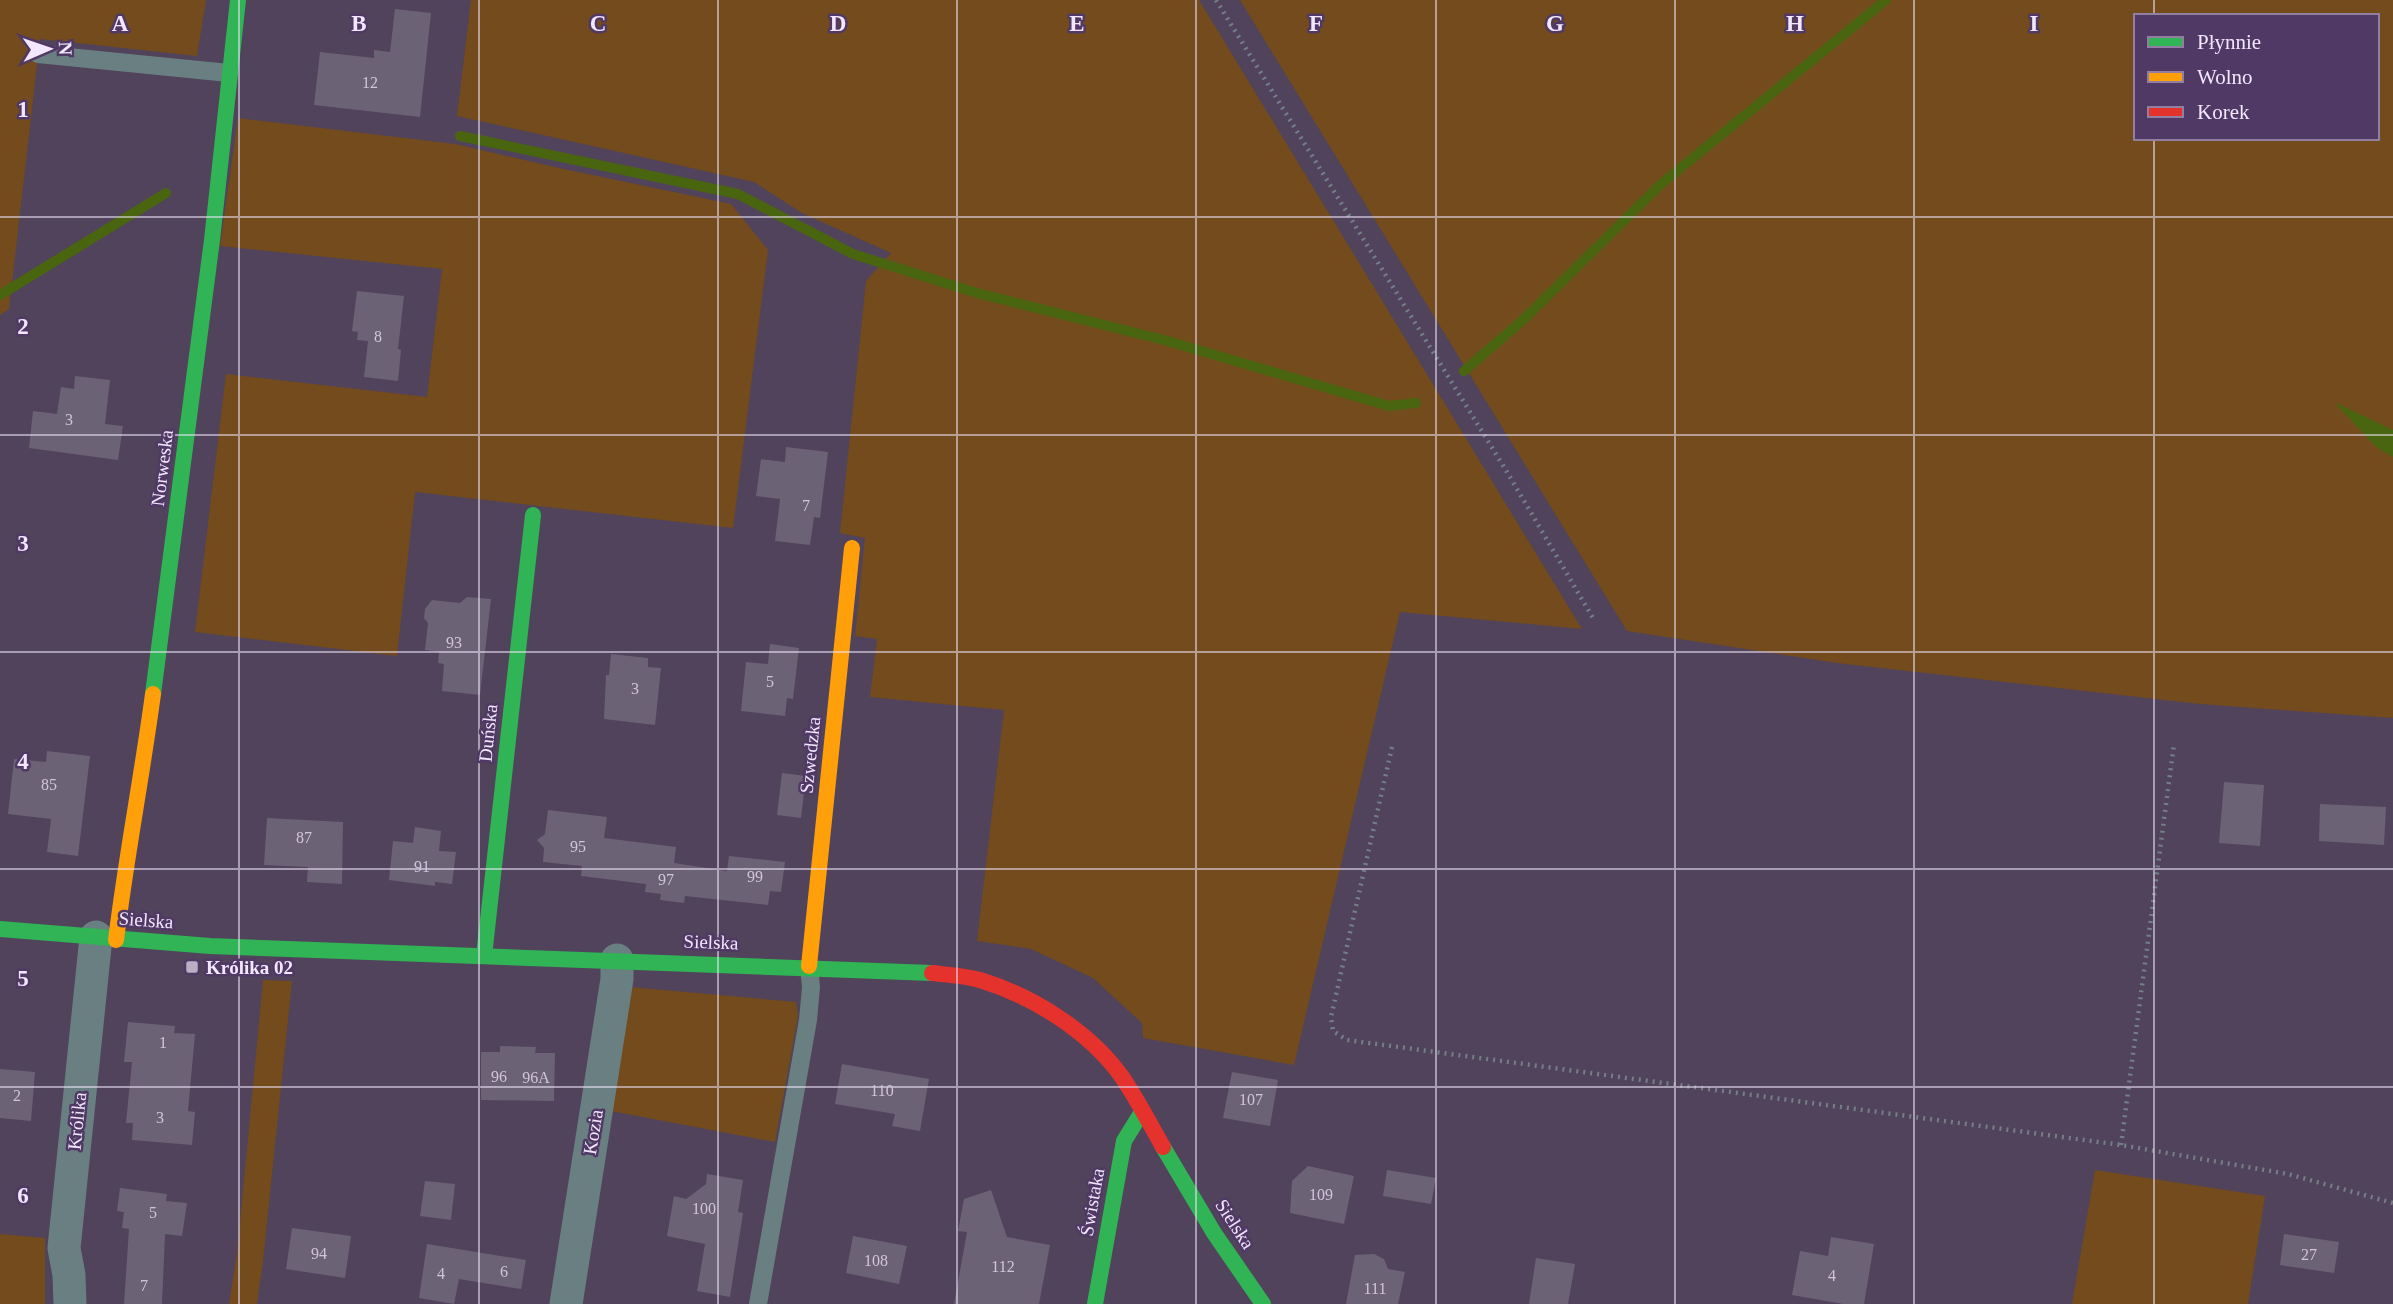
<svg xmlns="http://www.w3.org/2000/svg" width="2393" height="1304" font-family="Georgia,serif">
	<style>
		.green { fill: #734b1c; fill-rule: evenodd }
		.water { fill: #4a650f }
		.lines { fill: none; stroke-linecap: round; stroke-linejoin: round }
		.stream { stroke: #4a650f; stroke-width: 10 }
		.building { fill: #6c6275 }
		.path { stroke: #757f86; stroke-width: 4.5; stroke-dasharray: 2 5; stroke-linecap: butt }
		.lane { stroke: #6a7f81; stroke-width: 18 }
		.street { stroke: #6a7f81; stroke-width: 33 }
		.fast { stroke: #30b455; stroke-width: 16 }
		.slow { stroke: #ff9f0a; stroke-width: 16 }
		.jam { stroke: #e5322d; stroke-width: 16 }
		.grid { fill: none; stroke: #f2e7fd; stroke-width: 2; stroke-opacity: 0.55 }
		.poi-dot { fill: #b9aec4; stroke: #513965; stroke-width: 2.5 }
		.labels { text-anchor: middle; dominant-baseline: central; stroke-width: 5; stroke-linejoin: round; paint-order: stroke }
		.number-label { font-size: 16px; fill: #d0c6db }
		.street-label { font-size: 19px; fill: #f2e7fd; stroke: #513965 }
		.poi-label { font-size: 19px; font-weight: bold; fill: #f2e7fd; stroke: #513965; text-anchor: start }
		.grid-label { font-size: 23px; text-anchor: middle; font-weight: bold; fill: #f2e7fd; stroke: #513965; stroke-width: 5; stroke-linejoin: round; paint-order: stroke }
	</style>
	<rect width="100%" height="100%" fill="#50435b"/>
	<!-- green -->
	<g class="green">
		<path d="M 0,0 L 206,0 L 197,56 L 40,39 L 9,309 L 0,315 Z"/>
		<path d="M 471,0 L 1199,0 L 1582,629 L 1400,612 L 1294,1065 L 1143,1038 L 1142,1023 L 1093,978 L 1031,949 L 977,941 L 1004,710 L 870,697 L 877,639 L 855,636 L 865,538 L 840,533 L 866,281 L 891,253 L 802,213 L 754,182 L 457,116 Z"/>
		<path d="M 1240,0 L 2393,0 L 2393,718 L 2200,704 L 1837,663 L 1627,631 ZM 2136,16 L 2377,16 L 2377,138 L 2136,138 Z"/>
		<path d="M 238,118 L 455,144 L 559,168 L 731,204 L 768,250 L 733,528 L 415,492 L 397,656 L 195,632 L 226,374 L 427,397 L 442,269 L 220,246 Z"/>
		<path d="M 263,980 L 292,981 L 263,1261 L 257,1304 L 229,1304 L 237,1254 Z"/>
		<path d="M 630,987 L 796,1002 L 798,1016 L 775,1142 L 611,1111 Z"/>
		<path d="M 2095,1170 L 2265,1196 L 2248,1304 L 2072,1304 Z"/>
		<path d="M 0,1234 L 45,1238 L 45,1304 L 0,1304 Z"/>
	</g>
	<!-- water -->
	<path class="water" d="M 2334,402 L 2393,430 L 2393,457 L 2376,447 Z"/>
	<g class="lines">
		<!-- stream -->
		<g class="stream">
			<path d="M 460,136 L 738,194 L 853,254 L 977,293 L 1164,340 L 1389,406 L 1416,403"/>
			<path d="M 0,295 L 166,193"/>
			<path d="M 1464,371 L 1524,319 L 1661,184 L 1886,0"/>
		</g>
	</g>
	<!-- building -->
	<g class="building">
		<path d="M 395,9 L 431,13 L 420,117 L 314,105 L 320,52 L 374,58 L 374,50 L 390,52 Z"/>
		<path d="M 357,291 L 404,296 L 398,349 L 401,350 L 398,381 L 364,377 L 368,341 L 357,340 L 358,332 L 352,331 Z"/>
		<path d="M 75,376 L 110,380 L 105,424 L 123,426 L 118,460 L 29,448 L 33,411 L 57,414 L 61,387 L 74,389 Z"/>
		<path d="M 786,447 L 828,452 L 820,518 L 814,517 L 810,545 L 775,541 L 780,499 L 756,496 L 761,459 L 785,462 Z"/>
		<path d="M 467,597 L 491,599 L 480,695 L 442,691 L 444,664 L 438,663 L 439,652 L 425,650 L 428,623 L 424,618 L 425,609 L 432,600 L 460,603 Z"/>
		<path d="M 770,644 L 799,648 L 793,699 L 787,698 L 785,716 L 741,711 L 746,662 L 768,664 Z"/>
		<path d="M 611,654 L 648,658 L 648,667 L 661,668 L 655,725 L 604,719 L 606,675 L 609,675 Z"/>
		<path d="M 47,751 L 90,756 L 78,856 L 47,852 L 51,819 L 8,814 L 14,759 L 46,762 Z"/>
		<path d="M 782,773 L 806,776 L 801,818 L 777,815 Z"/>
		<path d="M 2224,782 L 2264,785 L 2260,846 L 2219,843 Z"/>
		<path d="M 2320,804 L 2386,807 L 2384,845 L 2319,841 Z"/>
		<path d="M 548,810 L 607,817 L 604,838 L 676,847 L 674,863 L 727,871 L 729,856 L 785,862 L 781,892 L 770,891 L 768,905 L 685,896 L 684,903 L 660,900 L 661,894 L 645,892 L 646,884 L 581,876 L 582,866 L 543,862 L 544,848 L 537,840 L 545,834 Z"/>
		<path d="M 267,818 L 343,822 L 342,884 L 307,882 L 308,867 L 264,865 Z"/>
		<path d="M 415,827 L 441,831 L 439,851 L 456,852 L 452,884 L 435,882 L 435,886 L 389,880 L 393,841 L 413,843 Z"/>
		<path d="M 128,1022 L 175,1026 L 174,1033 L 195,1034 L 188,1111 L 195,1112 L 192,1145 L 132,1140 L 133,1123 L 126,1123 L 132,1062 L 124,1062 Z"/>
		<path d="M 500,1046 L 536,1047 L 535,1053 L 555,1053 L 554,1101 L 481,1100 L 481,1052 L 500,1052 Z"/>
		<path d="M 842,1064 L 929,1079 L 920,1131 L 892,1126 L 895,1114 L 835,1104 Z"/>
		<path d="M 0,1069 L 35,1072 L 31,1121 L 0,1118 Z"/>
		<path d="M 1232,1072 L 1278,1080 L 1270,1126 L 1223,1118 Z"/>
		<path d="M 1308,1166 L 1354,1176 L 1344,1224 L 1290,1213 L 1292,1181 Z"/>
		<path d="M 1387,1170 L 1436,1178 L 1431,1204 L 1383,1196 Z"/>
		<path d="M 707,1174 L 743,1180 L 738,1212 L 743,1213 L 730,1297 L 697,1291 L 705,1244 L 667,1236 L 674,1196 L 686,1199 L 706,1184 Z"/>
		<path d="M 425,1181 L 455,1184 L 451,1220 L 420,1216 Z"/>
		<path d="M 120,1188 L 167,1194 L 166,1201 L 187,1203 L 182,1236 L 165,1234 L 162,1304 L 124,1304 L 129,1229 L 122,1228 L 124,1212 L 117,1211 Z"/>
		<path d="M 991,1190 L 1007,1237 L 1050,1245 L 1039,1304 L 954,1304 L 967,1232 L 958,1231 L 964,1199 Z"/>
		<path d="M 292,1228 L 351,1236 L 345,1278 L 286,1269 Z"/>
		<path d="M 2284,1234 L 2339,1242 L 2334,1273 L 2280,1265 Z"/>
		<path d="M 853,1236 L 907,1246 L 899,1284 L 846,1273 Z"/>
		<path d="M 1831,1237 L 1874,1244 L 1864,1304 L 1843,1304 L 1792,1295 L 1800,1251 L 1828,1256 Z"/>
		<path d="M 427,1244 L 526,1260 L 521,1289 L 459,1279 L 454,1304 L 419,1298 Z"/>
		<path d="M 1374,1254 L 1384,1259 L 1388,1269 L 1405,1272 L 1398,1304 L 1346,1304 L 1355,1255 Z"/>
		<path d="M 1536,1258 L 1575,1264 L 1568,1304 L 1529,1304 Z"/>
	</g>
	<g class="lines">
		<!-- path -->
		<g class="path">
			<path d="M 1216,0 L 1507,472 L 1593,618"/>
			<path d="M 1392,747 L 1331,1017 L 1333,1031 L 1347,1040 L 2121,1145 L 2288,1174 L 2393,1203"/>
			<path d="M 2121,1145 L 2174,744"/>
		</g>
		<!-- lane -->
		<g class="lane">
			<path d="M 38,54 L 229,73"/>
			<path d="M 758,1304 L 808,1020 L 811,987 L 809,966"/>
		</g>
		<!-- street -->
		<g class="street">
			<path d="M 70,1304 L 69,1275 L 64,1248 L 96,937"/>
			<path d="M 566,1304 L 617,979 L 617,960"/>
		</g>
		<!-- fast -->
		<g class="fast">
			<path d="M 153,694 L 212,240 L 238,0"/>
			<path d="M 0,929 L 210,946 L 932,973"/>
			<path d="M 484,956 L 533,515"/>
			<path d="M 1163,1147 L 1214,1233 L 1263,1304"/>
			<path d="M 1095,1304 L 1124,1141 L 1142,1112"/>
		</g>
		<!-- slow -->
		<g class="slow">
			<path d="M 116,940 C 126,858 142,776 153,694"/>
			<path d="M 809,966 L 852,548"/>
		</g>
		<!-- jam -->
		<path class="jam" d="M 932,973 C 948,975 965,976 980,980 C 1033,996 1090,1032 1122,1077 C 1137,1099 1150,1124 1163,1147"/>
	</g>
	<!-- grid -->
	<path class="grid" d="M 239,0 L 239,1304M 479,0 L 479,1304M 718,0 L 718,1304M 957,0 L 957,1304M 1196,0 L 1196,1304M 1436,0 L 1436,1304M 1675,0 L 1675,1304M 1914,0 L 1914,1304M 2154,0 L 2154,16M 2154,138 L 2154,1304M 0,217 L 2393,217M 0,435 L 2393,435M 0,652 L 2393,652M 0,869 L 2393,869M 0,1087 L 2393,1087"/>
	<!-- markers -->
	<rect class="poi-dot" x="185" y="960" width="14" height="14" rx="3.5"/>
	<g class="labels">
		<!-- number labels -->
		<g class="number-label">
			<text x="370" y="82">12</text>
			<text x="378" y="336">8</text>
			<text x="69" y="419">3</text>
			<text x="806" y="505">7</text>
			<text x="454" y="642">93</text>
			<text x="770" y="681">5</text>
			<text x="635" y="688">3</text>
			<text x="49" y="784">85</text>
			<text x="304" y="837">87</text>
			<text x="578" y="846">95</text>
			<text x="422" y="866">91</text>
			<text x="755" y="876">99</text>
			<text x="666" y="879">97</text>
			<text x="163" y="1042">1</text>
			<text x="499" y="1076">96</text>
			<text x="536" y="1077">96A</text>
			<text x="882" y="1090">110</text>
			<text x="17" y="1095">2</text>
			<text x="1251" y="1099">107</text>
			<text x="160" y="1117">3</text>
			<text x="1321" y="1194">109</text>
			<text x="704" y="1208">100</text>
			<text x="153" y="1212">5</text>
			<text x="319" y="1253">94</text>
			<text x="2309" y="1254">27</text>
			<text x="876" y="1260">108</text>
			<text x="1003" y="1266">112</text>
			<text x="504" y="1271">6</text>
			<text x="441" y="1273">4</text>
			<text x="1832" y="1275">4</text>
			<text x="144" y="1285">7</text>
			<text x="1375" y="1288">111</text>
		</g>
		<!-- street labels -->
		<g class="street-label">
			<text transform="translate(162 468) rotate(-83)">Norweska</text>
			<text transform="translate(488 733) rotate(-84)">Duńska</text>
			<text transform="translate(810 755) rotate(-84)">Szwedzka</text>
			<text transform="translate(146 920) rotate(4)">Sielska</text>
			<text transform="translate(711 942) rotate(2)">Sielska</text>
			<text transform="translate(77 1121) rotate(-84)">Królika</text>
			<text transform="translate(593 1132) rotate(-81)">Kozia</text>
			<text transform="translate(1092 1202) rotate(-80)">Świstaka</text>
			<text transform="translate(1235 1224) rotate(57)">Sielska</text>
		</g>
		<!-- poi labels -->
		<g class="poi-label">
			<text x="206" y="967">Królika 02</text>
		</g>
	</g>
	<g class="grid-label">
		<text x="120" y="31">A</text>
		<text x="359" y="31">B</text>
		<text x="598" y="31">C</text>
		<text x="838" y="31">D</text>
		<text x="1077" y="31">E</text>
		<text x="1316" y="31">F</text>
		<text x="1555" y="31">G</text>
		<text x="1795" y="31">H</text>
		<text x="2034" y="31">I</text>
		<text x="23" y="117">1</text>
		<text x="23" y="334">2</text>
		<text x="23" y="551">3</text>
		<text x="23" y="769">4</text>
		<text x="23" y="986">5</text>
		<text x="23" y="1203">6</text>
	</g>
	<!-- legend -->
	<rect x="2134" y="14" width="245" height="126" fill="#513965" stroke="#917fa2" stroke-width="2"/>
	<rect x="2148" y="37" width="35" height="10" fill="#30b455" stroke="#917fa2" stroke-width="2"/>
	<text x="2197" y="49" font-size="21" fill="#f2e7fd">Płynnie</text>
	<rect x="2148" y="72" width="35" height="10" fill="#ff9f0a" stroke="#917fa2" stroke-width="2"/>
	<text x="2197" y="84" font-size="21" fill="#f2e7fd">Wolno</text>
	<rect x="2148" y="107" width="35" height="10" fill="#e5322d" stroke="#917fa2" stroke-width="2"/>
	<text x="2197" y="119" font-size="21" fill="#f2e7fd">Korek</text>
	<!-- north arrow -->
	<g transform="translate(49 49) rotate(88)" stroke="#513965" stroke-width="5" paint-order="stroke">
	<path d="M0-5L12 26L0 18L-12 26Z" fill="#f2e7fd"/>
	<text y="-10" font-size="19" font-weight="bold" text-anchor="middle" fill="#f2e7fd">N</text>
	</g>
</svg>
